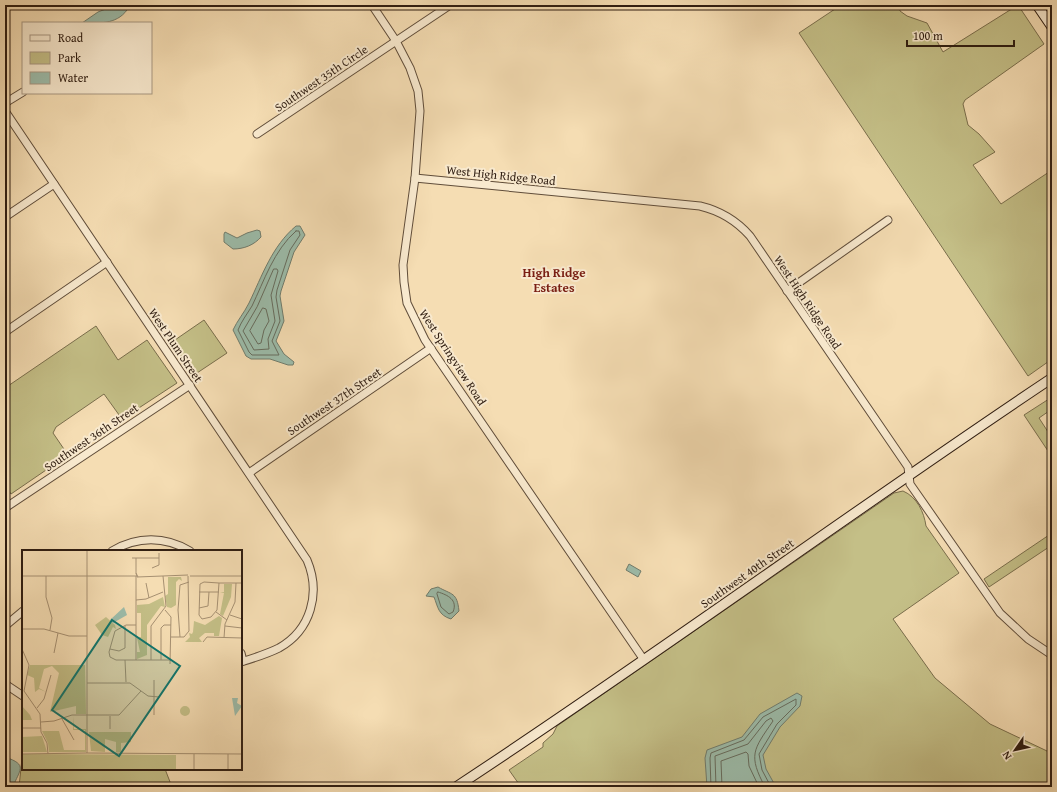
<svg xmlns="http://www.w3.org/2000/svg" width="1057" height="792" font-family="'Gentium Book Plus',serif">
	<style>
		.green { fill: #c4bf87; stroke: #7a6e4c }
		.water { fill: #9cbcaa; stroke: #707c6d }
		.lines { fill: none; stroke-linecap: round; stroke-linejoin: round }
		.shore { stroke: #666c5e; stroke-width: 1 }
		.minor-casing { stroke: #604d3a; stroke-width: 9 }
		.secondary-casing { stroke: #2f1d11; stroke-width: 11 }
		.minor { stroke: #f8e9ce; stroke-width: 7 }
		.secondary { stroke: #f8e9ce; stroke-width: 9 }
		.labels { text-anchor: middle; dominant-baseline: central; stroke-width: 4; stroke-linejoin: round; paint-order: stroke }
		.street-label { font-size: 12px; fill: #2f1d11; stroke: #f8e9ce }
		.neighbourhood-label { font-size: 13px; font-weight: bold; fill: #7a1f14; stroke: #f8e9ce }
		.inset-road { fill: none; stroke: #a69072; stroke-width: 1 }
		.view { fill: #0f766e; fill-opacity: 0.15; stroke: #0f766e; stroke-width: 2 }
		.inset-edge { fill: none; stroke: #2f1d11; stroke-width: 2 }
	</style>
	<rect width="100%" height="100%" fill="#f5ddb3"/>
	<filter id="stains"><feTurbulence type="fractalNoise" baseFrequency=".005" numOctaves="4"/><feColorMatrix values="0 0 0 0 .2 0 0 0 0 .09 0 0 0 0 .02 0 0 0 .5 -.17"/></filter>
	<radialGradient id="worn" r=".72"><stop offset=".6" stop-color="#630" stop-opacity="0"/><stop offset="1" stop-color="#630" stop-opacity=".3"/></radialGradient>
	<!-- green -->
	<g class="green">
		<path d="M 841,5 L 899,5 L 900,11 L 907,16 L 927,23 L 943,52 L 1018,5 L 1044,44 L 965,100 L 963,104 L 968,125 L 979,134 L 995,152 L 973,165 L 1001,204 L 1052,170 L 1052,359 L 1028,376 L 799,33 Z"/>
		<path d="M 204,320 L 227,353 L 194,375 L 172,342 Z"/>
		<path d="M 96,326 L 118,360 L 147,340 L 177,383 L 122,419 L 104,394 L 56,427 L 53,433 L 68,455 L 11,494 L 5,485 L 5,388 Z"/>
		<path d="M 1052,397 L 1052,409 L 1039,418 L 1052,438 L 1052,457 L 1024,415 Z"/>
		<path d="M 903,491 C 917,497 924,512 926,526 L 959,573 L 893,619 L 935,678 L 990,724 L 1047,751 L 1052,758 L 1052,787 L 521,787 L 509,770 L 543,747 L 543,743 L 553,734 L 557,726 L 894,493 Z"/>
		<path d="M 1052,533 L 1052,545 L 989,587 L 984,579 Z"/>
		<path d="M 23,749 L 23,769 L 165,769 L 172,787 L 19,787 Z"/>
	</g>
	<!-- water -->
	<g class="water">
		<path d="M 116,5 L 125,5 L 127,10 C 116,25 98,23 82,23 L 98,12 Z"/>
		<path d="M 296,226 L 300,226 L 305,235 L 294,252 L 281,291 L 280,296 L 284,321 L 276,341 L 284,354 L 294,362 L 293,365 L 288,365 L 270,359 L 251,359 L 246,356 L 233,330 C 237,321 244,313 249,303 C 262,276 272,246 296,226 Z"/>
		<path d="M 257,230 L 260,231 L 261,237 C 254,245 244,249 233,249 L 224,242 L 224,234 L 225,232 L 237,238 L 247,233 Z"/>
		<path d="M 629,564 L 641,571 L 638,577 L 626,570 Z"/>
		<path d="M 438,587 C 452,595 457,592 459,611 L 451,619 C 438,615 438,607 434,597 L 426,596 L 431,589 Z"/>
		<path d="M 797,693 L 802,696 L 800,706 L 780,727 L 763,755 L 766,769 L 776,787 L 707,787 L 705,758 L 707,750 L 742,737 L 760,714 Z"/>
		<path d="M 5,757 C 29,765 19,770 13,787 L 5,787 Z"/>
	</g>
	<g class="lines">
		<!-- shore -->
		<g class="shore">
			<path d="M 296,231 L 299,231 L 300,235 L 290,250 L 277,290 L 276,297 L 280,321 L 272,341 L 279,355 L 252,355 L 249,352 L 238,330 C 241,322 247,314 252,306 C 264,281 274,250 296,231 Z"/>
			<path d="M 274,269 L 277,269 L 278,271 L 271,295 L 275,321 L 268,339 L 269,349 L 254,350 L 243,331 L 257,307 Z"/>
			<path d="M 263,308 L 266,309 L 269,321 L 264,330 L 261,343 L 258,344 L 250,331 Z"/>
			<path d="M 438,592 C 448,595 458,600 453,612 L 449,614 L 441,607 L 437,594 Z"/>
			<path d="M 711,787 L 710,758 L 711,753 L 744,740 L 763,717 L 796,699 L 796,705 L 777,724 L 759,754 L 762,770 L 771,787"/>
			<path d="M 716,787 L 715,756 L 748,744 L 766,721 L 771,718 L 773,721 C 753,750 748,755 765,787"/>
			<path d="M 722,787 L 721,761 L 746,752 L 748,754 L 749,766 L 759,787"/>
		</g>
		<defs>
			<g id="minor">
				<path d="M 372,5 L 396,41 L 410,68 L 418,91 L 420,111 L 415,178 L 403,265 L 404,282 L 407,303 L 425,340 L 644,660"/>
				<path d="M 5,103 L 23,92"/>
				<path d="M 5,111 L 307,560 C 321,593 311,630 279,648 C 267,654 254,658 241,662"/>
				<path d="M 257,134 L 450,5"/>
				<path d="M 415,178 L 700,206 C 721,211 736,220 750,236 L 908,467 L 910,484 L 1000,613 L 1028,639 L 1052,655"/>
				<path d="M 5,217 L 54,184"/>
				<path d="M 787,291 L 888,220"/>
				<path d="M 5,332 L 107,262"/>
				<path d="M 249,473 L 431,348"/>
				<path d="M 5,508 L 190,385"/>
				<path d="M 112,551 C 137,536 165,536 190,551"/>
				<path d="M 5,626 L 23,611"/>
				<path d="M 241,653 L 243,661"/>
				<path d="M 5,684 L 23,696"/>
			</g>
			<g id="secondary">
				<path d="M 1037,5 L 1052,27"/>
				<path d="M 456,787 C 657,655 851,512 1052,378"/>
			</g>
		</defs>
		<!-- minor casing -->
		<use href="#minor" class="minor-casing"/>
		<!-- secondary casing -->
		<use href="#secondary" class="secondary-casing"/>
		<!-- minor -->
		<use href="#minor" class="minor"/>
		<!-- secondary -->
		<use href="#secondary" class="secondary"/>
	</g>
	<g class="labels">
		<!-- street labels -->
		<g class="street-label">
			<text transform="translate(321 78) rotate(-34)">Southwest 35th Circle</text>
			<text transform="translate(501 175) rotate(6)">West High Ridge Road</text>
			<text transform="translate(808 302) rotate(56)">West High Ridge Road</text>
			<text transform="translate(176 345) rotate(56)">West Plum Street</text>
			<text transform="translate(453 357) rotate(57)">West Springview Road</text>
			<text transform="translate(334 401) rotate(-34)">Southwest 37th Street</text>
			<text transform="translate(91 437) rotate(-34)">Southwest 36th Street</text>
			<text transform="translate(747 573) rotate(-35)">Southwest 40th Street</text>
		</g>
		<!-- neighbourhood labels -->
		<g class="neighbourhood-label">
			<text x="554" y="272">High Ridge<tspan x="554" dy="15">Estates</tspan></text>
		</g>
	</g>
	<!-- overview -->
	<g transform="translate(22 550)">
		<rect width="220" height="220" fill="#f5ddb3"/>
		<path d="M 146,27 L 159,27 L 160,31 L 157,29 L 154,32 L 154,55 L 149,58 L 145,57 L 143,46 L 146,44 ZM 202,34 L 210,34 L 209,47 L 201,66 L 198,64 L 202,43 L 198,42 L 202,42 ZM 141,47 L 143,57 L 139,56 L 125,75 L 125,105 L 115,109 L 115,102 L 118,102 L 115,88 L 119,87 L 119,63 L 115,63 L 115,55 L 127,54 ZM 197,66 L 200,68 L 197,86 L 192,86 L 192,83 L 183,83 L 177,88 L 180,92 L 163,92 L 168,87 L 167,83 L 170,84 L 171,82 L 172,71 L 183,75 ZM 84,67 L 93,75 L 94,79 L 91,77 L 86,87 L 80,85 L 73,75 ZM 8,115 L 63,115 L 64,164 L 54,164 L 54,156 L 28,162 L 37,123 L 30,116 L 22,119 L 17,138 L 24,142 L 17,139 L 13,142 L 12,128 L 5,125 ZM158 161a5 5 0 1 1 10 0a5 5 0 1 1-10 0ZM 0,156 L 8,165 L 10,170 L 0,170 ZM 52,166 L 52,179 L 64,179 L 64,202 L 27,202 L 26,193 L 20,181 L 37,181 L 42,200 L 63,200 L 63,180 L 51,180 ZM 67,182 L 109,182 L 109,192 L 99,193 L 99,202 L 94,202 L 94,192 L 83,189 L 83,202 L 69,201 ZM 20,186 L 25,202 L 0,202 L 0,187 ZM 0,204 L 154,205 L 154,220 L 0,220 Z" fill="#c4bf87"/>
		<path d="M 102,57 L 105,65 L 91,73 L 88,70 ZM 210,148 L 216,148 L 215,153 L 220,156 L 213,166 Z" fill="#9cbcaa"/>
		<path class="inset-road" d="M 65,0 L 65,203 L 220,204M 110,8 L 137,8M 114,8 L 114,23M 130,18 L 137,15 L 137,3M 0,26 L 65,26M 24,26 L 24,47 L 30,68 L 28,80M 65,26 L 114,26M 114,26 L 114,110M 168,26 L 220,26M 116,27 L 114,23 L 115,27 L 166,25M 124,33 L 127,48M 197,33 L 195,60 L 189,67 L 180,69 L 177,65 L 178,34 L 182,32 L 197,33 L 220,33M 177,42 L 197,42M 114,50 L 124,49 L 141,42M 177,58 L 186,56 L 187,42M 143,60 L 149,67 L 148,114M 194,62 L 205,70M 208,65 L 220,69M 114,75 L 104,75 L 93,81 L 87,102 L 88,107 L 94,110 L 149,110M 203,76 L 220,78M 0,79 L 22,79 L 47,86 L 65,86M 149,87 L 162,87 L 167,81 L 166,26M 158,87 L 156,60 L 158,35 L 167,32M 202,88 L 203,74 L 213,52 L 214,33M 181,92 L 185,87 L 220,88M 0,99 L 7,115 L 2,141 L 18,164 L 19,182 L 25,193 L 26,204M 88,99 L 97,101 L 103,98 L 103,76M 32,103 L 36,83M 103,110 L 104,132M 129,110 L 129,76 L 144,56 L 141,26M 139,110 L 139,78 L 142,75 L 149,75M 65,133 L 108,133 L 126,146 L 137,147M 15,158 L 22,149 L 29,125M 132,165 L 132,130M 88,166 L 88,179M 40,169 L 52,190M 19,172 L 32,171 L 50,165 L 97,165 L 119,141M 0,178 L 19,178M 0,204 L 65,203M 206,219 L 206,204M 172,220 L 172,204"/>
		<path class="view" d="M 90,70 L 158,116 L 97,206 L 30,160 Z"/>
		<rect width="220" height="220" class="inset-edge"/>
	</g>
	<!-- margin -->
	<rect width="1057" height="792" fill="none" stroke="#f5ddb3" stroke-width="20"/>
	<rect x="6" y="6" width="1045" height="780" fill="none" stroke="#2f1d11" stroke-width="2"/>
	<rect x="10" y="10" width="1037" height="772" fill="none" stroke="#2f1d11"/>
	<!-- legend -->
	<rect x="22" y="22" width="130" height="72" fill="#f8e9ce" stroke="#a89782"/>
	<rect x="30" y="35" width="20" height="6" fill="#f8e9ce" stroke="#a89782"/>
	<text x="58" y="42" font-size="12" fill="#2f1d11">Road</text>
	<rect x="30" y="52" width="20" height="12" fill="#c4bf87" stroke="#a89782"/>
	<text x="58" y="62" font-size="12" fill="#2f1d11">Park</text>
	<rect x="30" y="72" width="20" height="12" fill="#9cbcaa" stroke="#a89782"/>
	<text x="58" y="82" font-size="12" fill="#2f1d11">Water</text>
	<!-- north arrow -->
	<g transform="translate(1015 750) rotate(236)" stroke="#f8e9ce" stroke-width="3" paint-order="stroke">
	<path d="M0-3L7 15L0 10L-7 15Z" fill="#2f1d11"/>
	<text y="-6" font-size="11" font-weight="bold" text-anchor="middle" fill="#2f1d11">N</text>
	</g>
	<!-- scale -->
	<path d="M907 40v6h107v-6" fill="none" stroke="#2f1d11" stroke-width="2"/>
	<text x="913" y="40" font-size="12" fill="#2f1d11" stroke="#f8e9ce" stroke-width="3" paint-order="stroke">100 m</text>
	<rect width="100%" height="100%" filter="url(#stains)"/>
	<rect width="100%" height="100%" fill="url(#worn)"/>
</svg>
